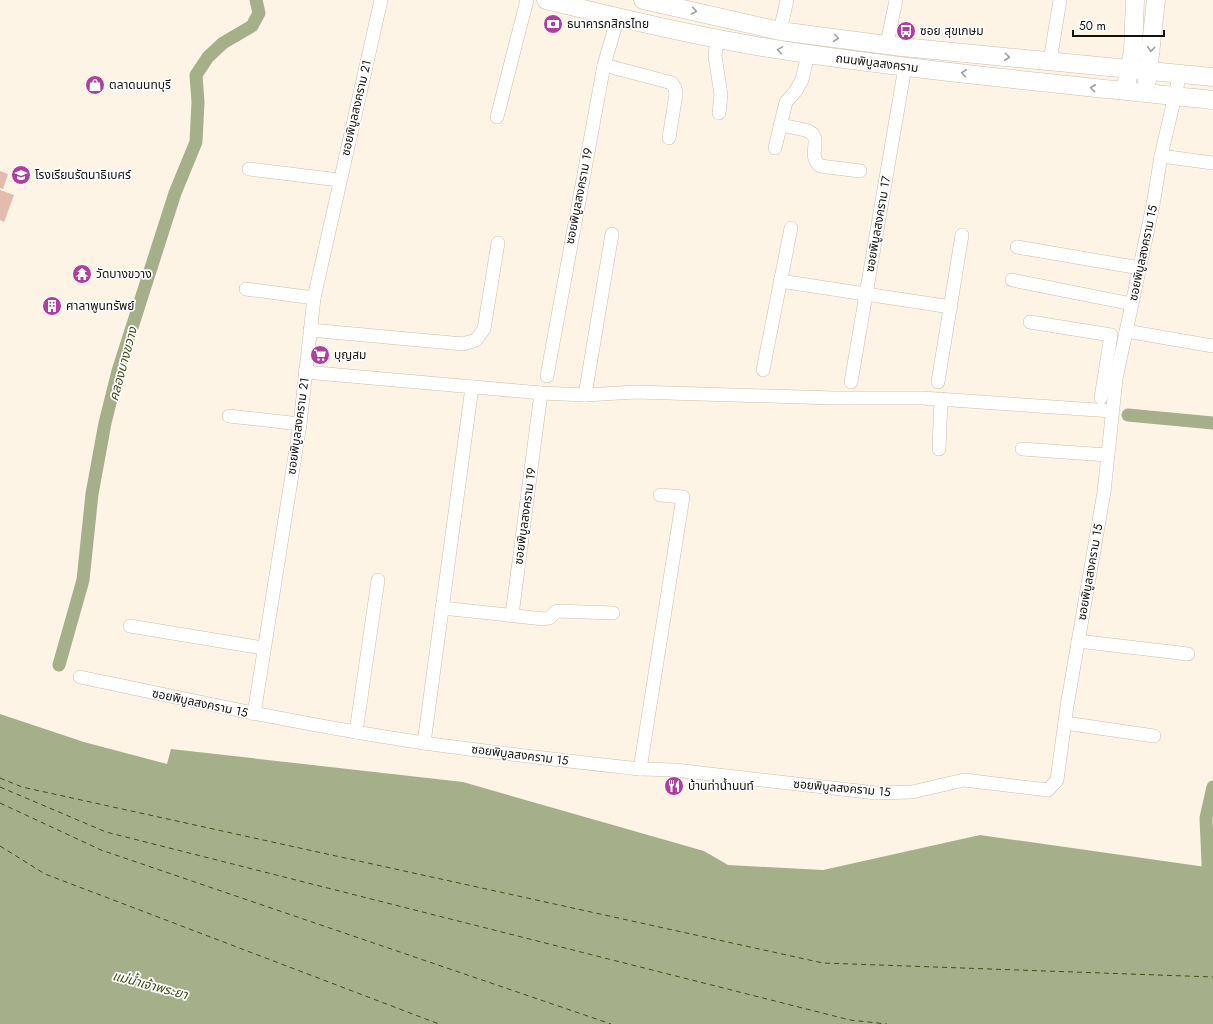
<svg xmlns="http://www.w3.org/2000/svg" width="1213" height="1024" font-family="Jost,'Noto Sans Thai',sans-serif">
	<style>
		.green { fill: #e4bcaf }
		.water { fill: #a5b08b }
		.lines { fill: none; stroke-linecap: round; stroke-linejoin: round }
		.canal { stroke: #a5b08b; stroke-width: 13 }
		.ferry { stroke: #404d13; stroke-width: 1; stroke-dasharray: 5 4; stroke-linecap: butt }
		.minor-casing { stroke: #c9beac; stroke-width: 14 }
		.secondary-casing { stroke: #c9beac; stroke-width: 19 }
		.minor { stroke: #fff; stroke-width: 13 }
		.secondary { stroke: #fff; stroke-width: 18 }
		.oneway { stroke: #a1a09d }
		.labels { text-anchor: middle; dominant-baseline: central; stroke-width: 3.5; stroke-linejoin: round; paint-order: stroke }
		.poi-label { font-size: 12px; fill: #15110b; stroke: #fff; text-anchor: start }
		.street-label { font-size: 12px; fill: #15110b; stroke: #fff }
		.water-label { font-size: 13px; font-style: italic; fill: #404d13; stroke: #fff }
	</style>
	<rect width="100%" height="100%" fill="#fef4e6"/>
	<!-- green -->
	<g class="green">
		<path d="M 0,171 L 8,174 L 3,189 L 0,188 Z"/>
		<path d="M 0,190 L 14,195 L 4,222 L 0,220 Z"/>
	</g>
	<!-- water -->
	<path class="water" d="M 0,714 L 84,742 L 167,764 L 171,749 L 463,782 L 704,851 L 728,865 L 823,870 L 980,835 L 1213,868 L 1213,1024 L 0,1024 Z"/>
	<g class="lines">
		<!-- canal -->
		<g class="canal">
			<path d="M 1128,415 L 1213,423"/>
			<path d="M 59,665 L 83,580 L 92,494 L 105,423 L 118,371 L 175,193 L 196,142 L 198,102 L 196,75 L 208,57 L 223,43 L 252,26 L 259,13 L 256,0"/>
			<path d="M 1209,886 L 1206,818 L 1213,787"/>
		</g>
		<!-- ferry -->
		<g class="ferry">
			<path d="M 0,778 L 22,787 L 823,963 L 1213,977"/>
			<path d="M 0,787 L 106,832 L 850,1020 L 887,1024"/>
			<path d="M 0,803 L 101,850 L 611,1024"/>
			<path d="M 0,846 L 45,874 L 439,1024"/>
		</g>
		<defs>
			<g id="minor">
				<path d="M 780,31 L 787,0"/>
				<path d="M 717,38 L 715,56 L 721,95 L 719,113"/>
				<path d="M 887,44 L 896,0"/>
				<path d="M 1050,61 L 1060,0"/>
				<path d="M 604,65 L 672,83 L 675,88 L 676,94 L 669,138"/>
				<path d="M 497,117 L 527,0"/>
				<path d="M 780,125 C 789,127 800,128 808,131 C 824,138 806,155 820,166 L 860,171"/>
				<path d="M 775,148 L 786,102 L 795,92 L 802,80 L 808,54"/>
				<path d="M 1161,156 L 1213,163"/>
				<path d="M 249,169 L 339,180"/>
				<path d="M 1017,247 L 1140,268"/>
				<path d="M 1012,280 L 1132,304"/>
				<path d="M 780,281 L 951,307"/>
				<path d="M 246,289 L 314,298"/>
				<path d="M 1030,322 L 1111,335 L 1101,398"/>
				<path d="M 310,330 L 463,344 L 476,340 L 484,329 L 498,243"/>
				<path d="M 1126,331 L 1213,346"/>
				<path d="M 763,370 L 791,228"/>
				<path d="M 305,372 L 541,393 L 585,395 L 636,392 L 834,398 L 922,398 L 1112,411"/>
				<path d="M 547,376 L 604,65 L 618,17"/>
				<path d="M 851,382 L 905,67"/>
				<path d="M 938,382 L 962,235"/>
				<path d="M 585,395 L 612,234"/>
				<path d="M 229,416 L 300,424"/>
				<path d="M 939,449 L 941,399"/>
				<path d="M 1022,449 L 1107,455"/>
				<path d="M 442,608 L 544,619 L 549,618 L 557,611 L 613,613"/>
				<path d="M 512,615 L 541,393"/>
				<path d="M 130,626 L 263,648"/>
				<path d="M 1078,641 L 1188,654"/>
				<path d="M 80,677 C 194,701 308,726 424,743 C 496,753 568,761 640,769 L 675,770 L 876,793 L 912,792 L 964,780 L 1048,790 L 1057,780 L 1067,706 L 1104,492 L 1116,379 L 1153,205 L 1161,156 L 1180,74"/>
				<path d="M 254,714 L 300,424 L 314,298 L 381,0"/>
				<path d="M 1065,723 L 1154,736"/>
				<path d="M 356,732 L 378,580"/>
				<path d="M 424,743 L 472,387"/>
				<path d="M 640,769 L 683,497 L 660,495"/>
			</g>
			<g id="secondary">
				<path d="M 546,0 C 632,21 720,42 808,54 C 943,73 1078,86 1213,100"/>
				<path d="M 643,0 L 780,31 L 902,47 L 1213,77"/>
				<path d="M 1127,81 L 1133,51 L 1135,0"/>
				<path d="M 1147,81 L 1156,0"/>
			</g>
		</defs>
		<!-- minor casing -->
		<use href="#minor" class="minor-casing"/>
		<!-- secondary casing -->
		<use href="#secondary" class="secondary-casing"/>
		<!-- minor -->
		<use href="#minor" class="minor"/>
		<!-- secondary -->
		<use href="#secondary" class="secondary"/>
	</g>
	<!-- one-way arrows -->
	<defs><path id="oneway-chevron" d="M-2-3.5L2.5 0L-2 3.5" fill="none" stroke-width="1.6" stroke-linecap="round" stroke-linejoin="round"/></defs>
	<g class="oneway">
		<use href="#oneway-chevron" transform="translate(694 11) rotate(13)"/>
		<use href="#oneway-chevron" transform="translate(836 38) rotate(7)"/>
		<use href="#oneway-chevron" transform="translate(1151 49) rotate(96)"/>
		<use href="#oneway-chevron" transform="translate(780 50) rotate(-171)"/>
		<use href="#oneway-chevron" transform="translate(1007 57) rotate(6)"/>
		<use href="#oneway-chevron" transform="translate(964 73) rotate(-173)"/>
		<use href="#oneway-chevron" transform="translate(1093 88) rotate(-174)"/>
	</g>
	<!-- icons -->
	<defs>
		<symbol id="bank-disc" viewBox="-11 -11 22 22"><circle r="9.5" fill="#ae3f9c" stroke="#fff"/><path d="M-6-4H6V4H-6ZM0-2.3a2.3 2.3 0 1 0 0 4.6a2.3 2.3 0 1 0 0-4.6Z" fill="#fff"/></symbol>
		<symbol id="bus-disc" viewBox="-11 -11 22 22"><circle r="9.5" fill="#ae3f9c" stroke="#fff"/><path d="M-5-6H5V4H4V6H2V4H-2V6H-4V4H-5ZM-3.5-4V0h7V-4ZM-3.5 1.2v1.5H-2V1.2ZM2 1.2v1.5H3.5V1.2Z" fill="#fff"/></symbol>
		<symbol id="shop-disc" viewBox="-11 -11 22 22"><circle r="9.5" fill="#ae3f9c" stroke="#fff"/><path d="M-5-2.5h2.3a2.7 3.5 0 0 1 5.4 0H5L5.5 6h-11ZM-1.5-2.5h3a1.5 2.3 0 0 0-3 0Z" fill="#fff"/></symbol>
		<symbol id="school-disc" viewBox="-11 -11 22 22"><circle r="9.5" fill="#ae3f9c" stroke="#fff"/><path d="M0-5L7-2L0 1L-7-2ZM-4 1L0 2.5L4 1V4Q0 6-4 4Z" fill="#fff"/></symbol>
		<symbol id="temple-disc" viewBox="-11 -11 22 22"><circle r="9.5" fill="#ae3f9c" stroke="#fff"/><path d="M0-6L5-2H3V0L6.5 2.5H4V6H1.5V3h-3V6H-4V2.5H-6.5L-3 0V-2H-5Z" fill="#fff"/></symbol>
		<symbol id="building-disc" viewBox="-11 -11 22 22"><circle r="9.5" fill="#ae3f9c" stroke="#fff"/><path d="M-4-6H4V6H1V3H-1V6H-4ZM-2.5-4.3h1.7v1.8h-1.7ZM.8-4.3h1.7v1.8H.8ZM-2.5-1h1.7V.8h-1.7ZM.8-1h1.7V.8H.8Z" fill="#fff"/></symbol>
		<symbol id="supermarket-disc" viewBox="-11 -11 22 22"><circle r="9.5" fill="#ae3f9c" stroke="#fff"/><path d="M-6-5.5h2.5l.6 2H6L4.5 2H-2.5L-4.4-4H-6ZM-1.5 3.2a1.3 1.3 0 1 0 .1 0ZM3 3.2a1.3 1.3 0 1 0 .1 0Z" fill="#fff"/></symbol>
		<symbol id="restaurant-disc" viewBox="-11 -11 22 22"><circle r="9.5" fill="#ae3f9c" stroke="#fff"/><path d="M-5-6h1v4h1v-4h1v4h1v-4h1v5L-1.5 .5V6h-2V.5L-5-1ZM5-6V6H3V1.5H1.5Q1.5-4 5-6Z" fill="#fff"/></symbol>
	</defs>
	<g fill-rule="evenodd">
		<use href="#bank-disc" x="542" y="13" width="22" height="22"/>
		<use href="#bus-disc" x="895" y="20" width="22" height="22"/>
		<use href="#shop-disc" x="84" y="74" width="22" height="22"/>
		<use href="#school-disc" x="10" y="164" width="22" height="22"/>
		<use href="#temple-disc" x="71" y="263" width="22" height="22"/>
		<use href="#building-disc" x="41" y="295" width="22" height="22"/>
		<use href="#supermarket-disc" x="309" y="344" width="22" height="22"/>
		<use href="#restaurant-disc" x="663" y="775" width="22" height="22"/>
	</g>
	<g class="labels">
		<!-- poi labels -->
		<g class="poi-label">
			<text x="567" y="24">ธนาคารกสิกรไทย</text>
			<text x="920" y="31">ซอย สุขเกษม</text>
			<text x="109" y="85">ตลาดนนทบุรี</text>
			<text x="35" y="175">โรงเรียนรัตนาธิเบศร์</text>
			<text x="96" y="274">วัดบางขวาง</text>
			<text x="66" y="306">ศาลาพูนทรัพย์</text>
			<text x="334" y="355">บุญสม</text>
			<text x="688" y="786">บ้านท่าน้ำนนท์</text>
		</g>
		<!-- street labels -->
		<g class="street-label">
			<text transform="translate(877 63) rotate(7)">ถนนพิบูลสงคราม</text>
			<text transform="translate(356 108) rotate(-77)">ซอยพิบูลสงคราม 21</text>
			<text transform="translate(579 196) rotate(-79)">ซอยพิบูลสงคราม 19</text>
			<text transform="translate(878 224) rotate(-80)">ซอยพิบูลสงคราม 17</text>
			<text transform="translate(1143 253) rotate(-78)">ซอยพิบูลสงคราม 15</text>
			<text transform="translate(298 426) rotate(-82)">ซอยพิบูลสงคราม 21</text>
			<text transform="translate(525 516) rotate(-82)">ซอยพิบูลสงคราม 19</text>
			<text transform="translate(1090 572) rotate(-80)">ซอยพิบูลสงคราม 15</text>
			<text transform="translate(200 703) rotate(12)">ซอยพิบูลสงคราม 15</text>
			<text transform="translate(520 755) rotate(7)">ซอยพิบูลสงคราม 15</text>
			<text transform="translate(842 788) rotate(5)">ซอยพิบูลสงคราม 15</text>
		</g>
		<!-- water labels -->
		<g class="water-label">
			<text transform="translate(123 364) rotate(-75)">คลองบางขวาง</text>
			<text transform="translate(150 985) rotate(15)">แม่น้ำเจ้าพระยา</text>
		</g>
	</g>
	<!-- scale -->
	<path d="M1073 30v6h91v-6" fill="none" stroke="#15110b" stroke-width="2"/>
	<text x="1079" y="30" font-size="12" fill="#15110b" stroke="#ffffff" stroke-width="3" paint-order="stroke">50 m</text>
</svg>
